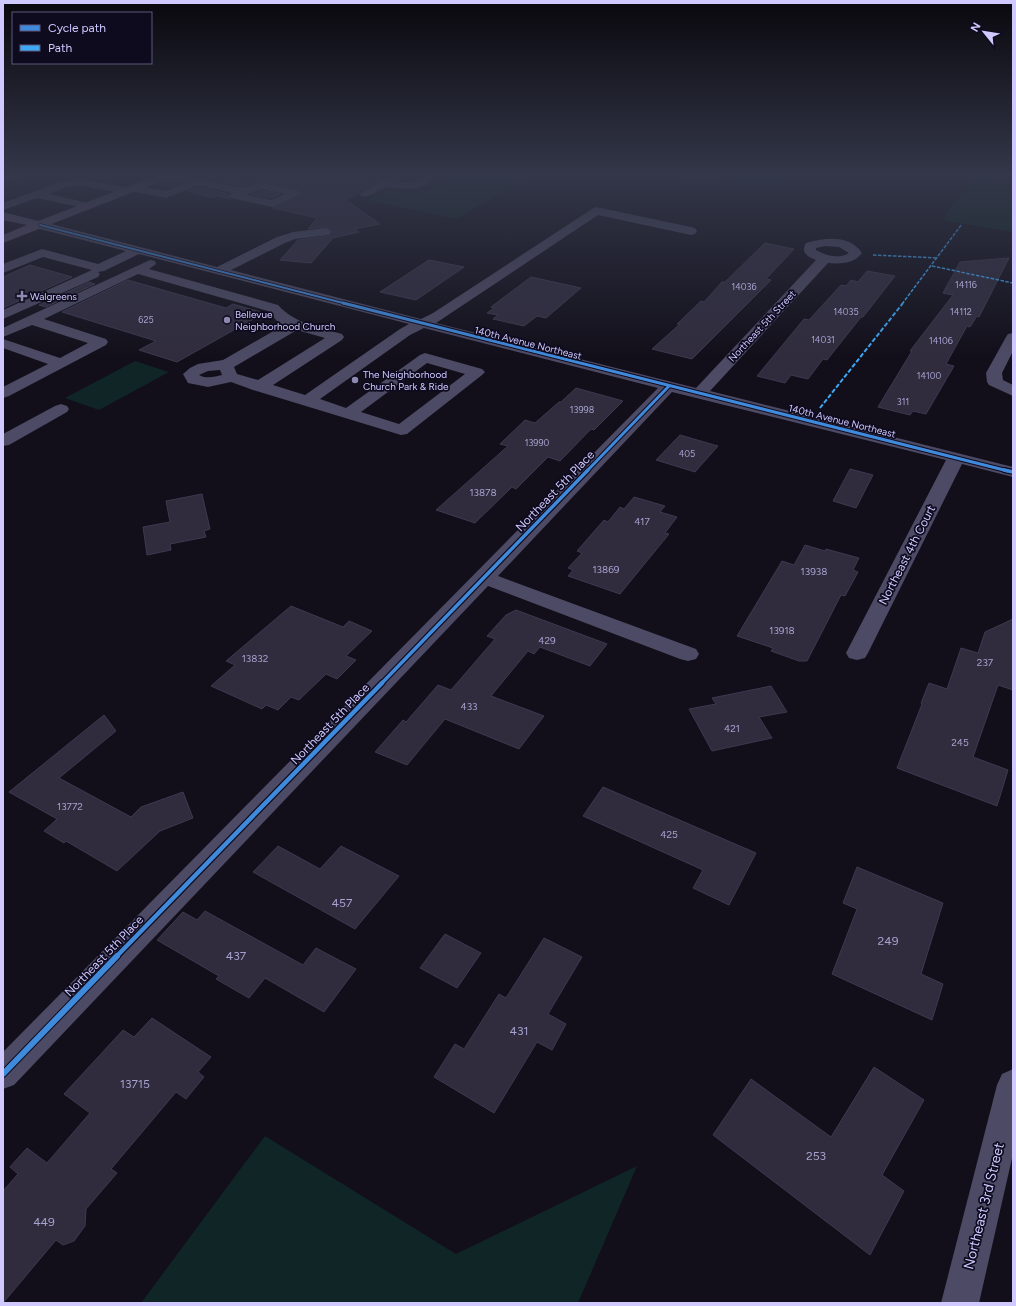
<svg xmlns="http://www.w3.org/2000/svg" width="1016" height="1306" font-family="Figtree,sans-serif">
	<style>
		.green { fill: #0f2526 }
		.water { fill: #07183a }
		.building { fill: #302c3e; stroke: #3d3950 }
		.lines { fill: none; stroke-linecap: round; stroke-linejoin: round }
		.minor { fill: #4c4a64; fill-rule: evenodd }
		.major { fill: #594d6d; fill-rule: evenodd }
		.quiet-far1 { stroke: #3fa9f5; stroke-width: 1.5; stroke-dasharray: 3.5 1.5; stroke-linecap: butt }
		.quiet { stroke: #3fa9f5; stroke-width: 2; stroke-dasharray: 4.5 2; stroke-linecap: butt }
		.cycleway-far4-casing { stroke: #0f0b1f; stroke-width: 3.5 }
		.cycleway-far3-casing { stroke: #0f0b1f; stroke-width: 5 }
		.cycleway-far2-casing { stroke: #0f0b1f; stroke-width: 6 }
		.cycleway-far1-casing { stroke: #0f0b1f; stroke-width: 7 }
		.cycleway-casing { stroke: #0f0b1f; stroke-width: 8 }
		.cycleway-far4 { stroke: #408adc; stroke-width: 2 }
		.cycleway-far3 { stroke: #408adc; stroke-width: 3 }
		.cycleway-far2 { stroke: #408adc; stroke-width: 3.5 }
		.cycleway-far1 { stroke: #408adc; stroke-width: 4.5 }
		.cycleway { stroke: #408adc; stroke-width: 6 }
		.poi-dot { fill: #8d88af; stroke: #0f0b1f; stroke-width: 1.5 }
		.labels { text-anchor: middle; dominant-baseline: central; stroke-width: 3.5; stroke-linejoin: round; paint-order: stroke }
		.far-number-label { font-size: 9px; fill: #a7a2cf }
		.far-poi-label { font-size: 10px; fill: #cfc9ff; stroke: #0f0b1f; text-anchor: start }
		.far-street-label { font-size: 10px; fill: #cfc9ff; stroke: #0f0b1f }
		.number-label { font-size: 10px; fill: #a7a2cf }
		.street-label { font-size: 12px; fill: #cfc9ff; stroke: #0f0b1f }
		.near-number-label { font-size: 12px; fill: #a7a2cf }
		.near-street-label { font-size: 14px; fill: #cfc9ff; stroke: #0f0b1f }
	</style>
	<rect width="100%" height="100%" fill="#120f1a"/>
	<!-- green -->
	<g class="green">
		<path d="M 449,174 L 532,174 L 457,219 L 367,200 L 388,190 L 414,193 L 434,189 L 450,181 Z"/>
		<path d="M 974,177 L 1013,183 L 1013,232 L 943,220 Z"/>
		<path d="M 135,361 L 169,372 L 99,410 L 65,398 Z"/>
		<path d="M 265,1136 L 456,1254 L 637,1166 L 578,1303 L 141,1303 Z"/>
	</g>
	<!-- water -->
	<g class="water">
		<path d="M 673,174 L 723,174 L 723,176 L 717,178 L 689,179 Z"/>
		<path d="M 737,174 L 782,174 L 785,180 C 770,187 750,190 735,179 Z"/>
	</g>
	<!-- building -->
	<g class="building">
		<path d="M 181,174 L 222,174 L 255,181 L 255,174 L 353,174 L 381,179 L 346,200 L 380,224 L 355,229 L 359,232 L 333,238 L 311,263 L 280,260 L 298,240 L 329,236 L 332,233 L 330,228 L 325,227 L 308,229 L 317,218 L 272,208 L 301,196 L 304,193 L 301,190 L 260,181 L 242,186 Z"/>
		<path d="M 168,180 L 181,183 L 171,187 L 158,184 Z"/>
		<path d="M 198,187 L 229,194 L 228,196 L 230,199 L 217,196 L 213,198 L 187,191 Z"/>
		<path d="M 261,191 L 280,194 L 271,198 L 251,195 Z"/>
		<path d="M 765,243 L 794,249 L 766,279 L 771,280 L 692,359 L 652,349 L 680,324 L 677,324 L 701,301 L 704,302 L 722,282 L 725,282 Z"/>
		<path d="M 1009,258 L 979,317 L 977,316 L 970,327 L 967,326 L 946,364 L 954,366 L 926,414 L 913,411 L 910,415 L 878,407 L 912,351 L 910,351 L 953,295 L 943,293 L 960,262 Z"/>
		<path d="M 429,260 L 464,267 L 416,300 L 380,292 Z"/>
		<path d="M 30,265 L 72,277 L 3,308 L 3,277 Z"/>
		<path d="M 867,271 L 895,276 L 863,317 L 861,317 L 827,360 L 823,359 L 808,379 L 791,375 L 785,383 L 757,376 L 804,319 L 809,320 L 841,285 L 846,286 L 851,280 L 858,282 Z"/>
		<path d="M 531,277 L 581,288 L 546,318 L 537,316 L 524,326 L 493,319 L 498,315 L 487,313 L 494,308 L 491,307 Z"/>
		<path d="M 128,280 L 226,308 L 233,304 L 264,313 L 177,362 L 139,350 L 156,341 L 62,312 Z"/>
		<path d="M 89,282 L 95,284 L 46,307 L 39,305 Z"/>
		<path d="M 576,388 L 623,401 L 594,430 L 591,429 L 560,461 L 548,457 L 516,489 L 512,487 L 475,523 L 436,510 L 508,446 L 500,444 L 525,420 L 535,423 L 559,402 L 561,402 Z"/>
		<path d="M 680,435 L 718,446 L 695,472 L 656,460 Z"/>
		<path d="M 850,469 L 873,475 L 856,508 L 833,501 Z"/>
		<path d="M 202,494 L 210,529 L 204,531 L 206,537 L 170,544 L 171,550 L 147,555 L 143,527 L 170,522 L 166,501 Z"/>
		<path d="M 634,497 L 665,506 L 660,512 L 677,517 L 665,533 L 669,534 L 620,594 L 568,576 L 573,570 L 568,568 L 582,553 L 577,551 L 604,520 L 608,522 L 620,507 L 624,509 Z"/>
		<path d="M 805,545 L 825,551 L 826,549 L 859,558 L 853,570 L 858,572 L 845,596 L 841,595 L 807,661 L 799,661 L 771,651 L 773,648 L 737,636 L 782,561 L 794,565 Z"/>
		<path d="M 291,606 L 343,627 L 349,621 L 372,631 L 346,656 L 356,660 L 337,679 L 326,674 L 299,700 L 291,697 L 278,710 L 266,705 L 262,709 L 211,686 L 235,665 L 226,661 Z"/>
		<path d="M 516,610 L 607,644 L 590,666 L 540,647 L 534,654 L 528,651 L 491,696 L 544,716 L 519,749 L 445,719 L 407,765 L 375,752 L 403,720 L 406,722 L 438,685 L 451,690 L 495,639 L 487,636 L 506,615 Z"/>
		<path d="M 1013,619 L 1013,690 L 998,685 L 973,757 L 1008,770 L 997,806 L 897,768 L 922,704 L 921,703 L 929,683 L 947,689 L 961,648 L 978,653 L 985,632 Z"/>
		<path d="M 771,686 L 787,712 L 759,717 L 772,738 L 712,751 L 689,709 L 716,704 L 712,698 Z"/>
		<path d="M 104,715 L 116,731 L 59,778 L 131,817 L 141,807 L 183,792 L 193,818 L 160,831 L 117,871 L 66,841 L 64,843 L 44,831 L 57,819 L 9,792 Z"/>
		<path d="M 603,787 L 756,853 L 729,905 L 693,888 L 703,870 L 583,816 Z"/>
		<path d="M 278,846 L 320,869 L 341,846 L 399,876 L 355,929 L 253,872 Z"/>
		<path d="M 857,867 L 943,903 L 921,974 L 943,984 L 932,1020 L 832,974 L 857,909 L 843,903 Z"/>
		<path d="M 205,911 L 303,965 L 316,948 L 356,969 L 324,1012 L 265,978 L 249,998 L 216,979 L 219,976 L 157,940 L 183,912 L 197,920 Z"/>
		<path d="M 445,934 L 481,953 L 457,988 L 420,968 Z"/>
		<path d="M 544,938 L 582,957 L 548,1014 L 566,1024 L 552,1050 L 537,1042 L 494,1113 L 434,1077 L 455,1044 L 464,1049 L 499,994 L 506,998 Z"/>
		<path d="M 152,1018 L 211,1057 L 198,1072 L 204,1077 L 186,1099 L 176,1092 L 111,1169 L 117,1173 L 86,1209 L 85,1226 L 74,1241 L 63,1245 L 56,1240 L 3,1303 L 3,1191 L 18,1174 L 10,1167 L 27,1148 L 47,1163 L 90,1113 L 64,1094 L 123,1030 L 134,1037 Z"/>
		<path d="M 874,1067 L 924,1100 L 882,1175 L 904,1191 L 870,1255 L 713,1135 L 751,1079 L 831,1137 Z"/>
	</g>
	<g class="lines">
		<!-- minor -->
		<g class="minor">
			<path d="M 8,174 L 22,174 L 21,176 L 3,182 L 3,175 Z"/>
			<path d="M 161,174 L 175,174 L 242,188 L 260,182 L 300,191 L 302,193 L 300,195 L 272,207 L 231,198 L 229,196 L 232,193 L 198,185 L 166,198 L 131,191 L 130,193 L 126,194 L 80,185 L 66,187 L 49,194 L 93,204 L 95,206 L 93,208 L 89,209 L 37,198 L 3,210 L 3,203 L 60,182 L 80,179 L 129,188 L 130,186 L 134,185 L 165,191 L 186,183 L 162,177 ZM 261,189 L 285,194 L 271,200 L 246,195 Z"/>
			<path d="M 397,174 L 402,177 L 396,182 L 413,182 L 422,177 L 421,174 L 431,174 L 433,178 C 425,189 409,190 396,188 C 393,188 389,186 387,187 C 377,189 372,199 361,196 L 359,194 L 381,181 Z"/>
			<path d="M 596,207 L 691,227 L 695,228 L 697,231 L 695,234 L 691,235 L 598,215 L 436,323 L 696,388 L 816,260 C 808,257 800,253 806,243 C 825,238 849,234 862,253 C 854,264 840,264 828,263 L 710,391 L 1013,467 L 1013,477 L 962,464 L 868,653 L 865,658 L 857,660 L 849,658 L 846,653 L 946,460 L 672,392 L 498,576 L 696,649 L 699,654 L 696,659 L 688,661 L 680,659 L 488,586 L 14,1085 L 3,1089 L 3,1052 L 658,388 L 424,328 L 410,335 L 320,399 L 346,408 L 420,355 L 425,353 L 482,369 L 485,372 L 482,375 L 407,434 L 401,435 L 253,390 L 231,382 L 208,387 L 188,383 L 183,374 L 190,368 L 198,364 L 223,360 L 284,325 L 277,321 L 268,311 L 138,274 L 44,319 L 106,339 L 108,342 L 106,345 L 9,396 L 3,398 L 3,387 L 48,364 L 3,348 L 3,339 L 60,358 L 88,343 L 32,325 L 3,337 L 3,328 L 150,260 L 155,261 L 156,264 L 149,269 L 278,305 C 296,324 318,327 342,334 L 344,337 L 342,340 L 273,385 L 305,395 L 400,329 L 409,324 L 139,254 L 104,271 L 98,272 L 100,274 L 98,277 L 3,319 L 3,310 L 92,270 L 43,257 L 3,273 L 3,264 L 42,249 L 98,264 L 126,251 L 36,228 L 34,225 L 36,222 L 40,221 L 217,267 L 277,237 L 293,232 L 325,228 L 329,229 L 331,232 L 329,235 L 295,239 L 285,243 L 231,270 L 421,319 L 433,313 L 592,209 ZM 825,246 L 839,247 L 849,253 C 840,259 826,256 816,250 L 816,248 ZM 297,330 L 325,338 L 258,380 L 237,374 L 234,367 ZM 427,363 L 465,374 L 399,424 L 361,412 ZM 220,370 L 222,375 C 215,377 205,379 199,375 L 208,371 Z"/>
			<path d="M 1013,333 L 1013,351 L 1002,373 L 1003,380 L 1013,385 L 1013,396 L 989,385 L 987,382 L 986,373 L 1006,337 L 1008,334 Z"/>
			<path d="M 61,404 L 67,406 L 69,409 L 67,412 L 9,445 L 3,446 L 3,434 L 55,406 Z"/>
			<path d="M 1013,1069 L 1013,1154 L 979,1303 L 941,1303 L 997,1085 L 1002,1074 Z"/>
		</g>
		<!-- major -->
		<path class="major" d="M 161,174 L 175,174 L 174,176 L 3,243 L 3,235 L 27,225 L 3,220 L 3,212 L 38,221 Z"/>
		<!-- quiet-far1 -->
		<g class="quiet-far1">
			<path d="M 873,255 L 938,258"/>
			<path d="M 932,266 L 1013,283"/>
			<path d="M 902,304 L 962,224"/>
		</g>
		<!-- quiet -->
		<path class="quiet" d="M 820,408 L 903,303"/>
		<defs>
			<path id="cycleway-far4" d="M 40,225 L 347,304"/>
			<g id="cycleway-far3">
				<path d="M 343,303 L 1008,471"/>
				<path d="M 587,471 L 669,386"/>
			</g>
			<g id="cycleway-far2">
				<path d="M 1004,470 L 1013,472"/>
				<path d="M 381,684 L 588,470"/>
			</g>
			<path id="cycleway-far1" d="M 116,957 L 382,683"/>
			<path id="cycleway" d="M 3,1074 L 117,956"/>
		</defs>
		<!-- cycleway-far4 casing -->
		<use href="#cycleway-far4" class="cycleway-far4-casing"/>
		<!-- cycleway-far3 casing -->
		<use href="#cycleway-far3" class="cycleway-far3-casing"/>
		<!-- cycleway-far2 casing -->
		<use href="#cycleway-far2" class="cycleway-far2-casing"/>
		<!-- cycleway-far1 casing -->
		<use href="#cycleway-far1" class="cycleway-far1-casing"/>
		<!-- cycleway casing -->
		<use href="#cycleway" class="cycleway-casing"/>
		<!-- cycleway-far4 -->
		<use href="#cycleway-far4" class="cycleway-far4"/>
		<!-- cycleway-far3 -->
		<use href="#cycleway-far3" class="cycleway-far3"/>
		<!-- cycleway-far2 -->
		<use href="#cycleway-far2" class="cycleway-far2"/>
		<!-- cycleway-far1 -->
		<use href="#cycleway-far1" class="cycleway-far1"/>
		<!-- cycleway -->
		<use href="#cycleway" class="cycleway"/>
	</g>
	<!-- sky -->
	<linearGradient id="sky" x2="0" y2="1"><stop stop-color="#0a080e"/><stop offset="0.49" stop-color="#333749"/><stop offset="1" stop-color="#333749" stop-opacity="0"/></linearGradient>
	<rect width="1016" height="357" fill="url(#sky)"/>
	<!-- markers -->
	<g class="poi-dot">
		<path d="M20 290h4v4h4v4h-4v4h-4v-4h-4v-4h4z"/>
		<circle cx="227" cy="320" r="4"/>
		<circle cx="355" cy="380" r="4"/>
	</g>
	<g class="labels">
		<!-- far-number labels -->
		<g class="far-number-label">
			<text x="966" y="284">14116</text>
			<text x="744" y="286">14036</text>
			<text x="846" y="311">14035</text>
			<text x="961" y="311">14112</text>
			<text x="146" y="319">625</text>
			<text x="823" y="339">14031</text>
			<text x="941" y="340">14106</text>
			<text x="929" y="375">14100</text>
			<text x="903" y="401">311</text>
			<text x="582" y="409">13998</text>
			<text x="537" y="442">13990</text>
			<text x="687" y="453">405</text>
		</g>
		<!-- far-poi labels -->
		<g class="far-poi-label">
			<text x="30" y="296">Walgreens</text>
			<text x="235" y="314">Bellevue<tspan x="235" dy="12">Neighborhood Church</tspan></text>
			<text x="363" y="374">The Neighborhood<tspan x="363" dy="12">Church Park &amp; Ride</tspan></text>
		</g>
		<!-- far-street labels -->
		<g class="far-street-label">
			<text transform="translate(762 326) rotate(-47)">Northeast 5th Street</text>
			<text transform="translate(528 343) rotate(14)">140th Avenue Northeast</text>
			<text transform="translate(842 421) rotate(14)">140th Avenue Northeast</text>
		</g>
		<!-- number labels -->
		<g class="number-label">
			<text x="483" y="492">13878</text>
			<text x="642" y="521">417</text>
			<text x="606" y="569">13869</text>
			<text x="814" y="571">13938</text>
			<text x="782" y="630">13918</text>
			<text x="547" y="640">429</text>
			<text x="255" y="658">13832</text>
			<text x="985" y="662">237</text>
			<text x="469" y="706">433</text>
			<text x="732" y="728">421</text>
			<text x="960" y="742">245</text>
			<text x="70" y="806">13772</text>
			<text x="669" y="834">425</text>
		</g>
		<!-- street labels -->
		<g class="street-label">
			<text transform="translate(555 491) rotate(-46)">Northeast 5th Place</text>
			<text transform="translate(907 555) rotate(-63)">Northeast 4th Court</text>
			<text transform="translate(330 724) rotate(-46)">Northeast 5th Place</text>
			<text transform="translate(104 956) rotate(-46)">Northeast 5th Place</text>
		</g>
		<!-- near-number labels -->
		<g class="near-number-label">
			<text x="342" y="903">457</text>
			<text x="888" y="941">249</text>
			<text x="236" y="956">437</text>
			<text x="519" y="1031">431</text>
			<text x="135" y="1084">13715</text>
			<text x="816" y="1156">253</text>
			<text x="44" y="1222">449</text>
		</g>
		<!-- near-street labels -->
		<g class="near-street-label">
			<text transform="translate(984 1206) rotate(-76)">Northeast 3rd Street</text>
		</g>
	</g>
	<!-- border -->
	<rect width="1016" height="1306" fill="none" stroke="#cfc9ff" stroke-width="8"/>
	<!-- legend -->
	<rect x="12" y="12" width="140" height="52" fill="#0f0b1f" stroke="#5c5779"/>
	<rect x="20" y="25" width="20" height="6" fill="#408adc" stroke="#5c5779"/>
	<text x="48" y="32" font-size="12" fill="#cfc9ff">Cycle path</text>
	<rect x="20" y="45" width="20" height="6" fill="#3fa9f5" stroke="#5c5779"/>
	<text x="48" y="52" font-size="12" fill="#cfc9ff">Path</text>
	<!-- north arrow -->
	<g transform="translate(984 32) rotate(300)" stroke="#0f0b1f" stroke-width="3" paint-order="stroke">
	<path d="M0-3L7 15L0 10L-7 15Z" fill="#cfc9ff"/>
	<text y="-6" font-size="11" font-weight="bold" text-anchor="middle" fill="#cfc9ff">N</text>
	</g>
</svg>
